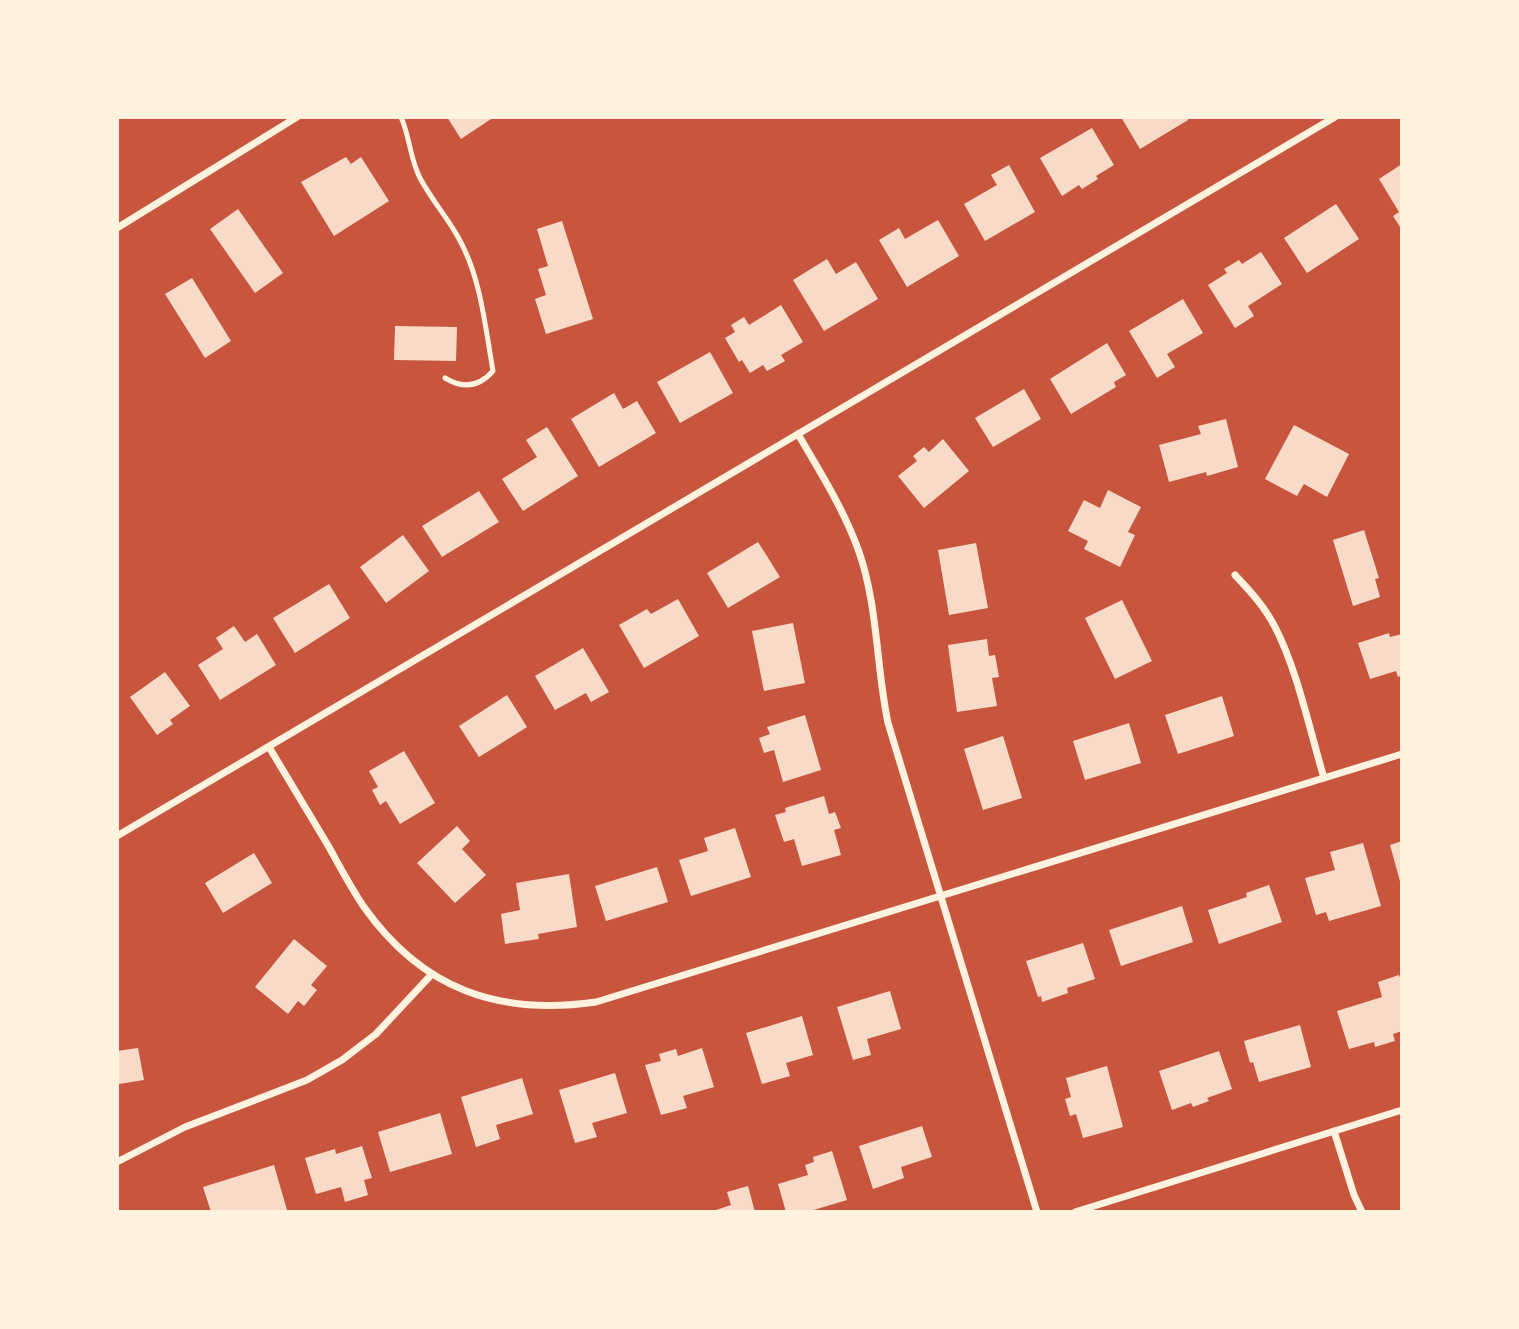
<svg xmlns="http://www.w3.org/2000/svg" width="1519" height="1329" font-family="'Alegreya Sans',sans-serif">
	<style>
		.building { fill: #f7dbc8 }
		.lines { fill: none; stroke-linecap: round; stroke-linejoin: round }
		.service { stroke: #fff3e0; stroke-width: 5 }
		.minor { stroke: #fff3e0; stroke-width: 7 }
	</style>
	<rect width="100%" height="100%" fill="#c8553d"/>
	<!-- building -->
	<g class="building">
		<path d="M 447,117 L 494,117 L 461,139 Z"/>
		<path d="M 1121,117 L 1187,117 L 1188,120 L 1140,149 Z"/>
		<path d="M 1092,128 L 1114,165 L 1096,176 L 1098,179 L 1082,189 L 1079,185 L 1062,196 L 1040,158 Z"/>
		<path d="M 346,157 L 351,164 L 361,157 L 389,201 L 334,236 L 301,182 Z"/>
		<path d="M 1402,164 L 1402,230 L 1393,216 L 1399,212 L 1379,179 Z"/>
		<path d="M 1009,165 L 1035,212 L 985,241 L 964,204 L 997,185 L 991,175 Z"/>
		<path d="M 1336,204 L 1359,239 L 1307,273 L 1284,238 Z"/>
		<path d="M 238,209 L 283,273 L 255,293 L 210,229 Z"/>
		<path d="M 938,220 L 959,256 L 907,287 L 879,240 L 899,228 L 905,239 Z"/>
		<path d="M 562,221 L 593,319 L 546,334 L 535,299 L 546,295 L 538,269 L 548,266 L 537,229 Z"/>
		<path d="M 1261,252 L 1282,284 L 1248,306 L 1254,316 L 1235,328 L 1208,285 L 1227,273 L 1224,269 L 1239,260 L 1242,264 Z"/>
		<path d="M 827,259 L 836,274 L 856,262 L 878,299 L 824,331 L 793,280 Z"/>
		<path d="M 192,278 L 231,341 L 205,358 L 165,294 Z"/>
		<path d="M 1183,299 L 1203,333 L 1167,354 L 1175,367 L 1157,378 L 1129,331 Z"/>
		<path d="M 781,305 L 803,342 L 781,355 L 785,361 L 767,371 L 763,365 L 750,373 L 742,360 L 739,362 L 725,338 L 735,332 L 731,325 L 744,317 L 749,325 Z"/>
		<path d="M 395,326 L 457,327 L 456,361 L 394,360 Z"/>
		<path d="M 1107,343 L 1126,375 L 1114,382 L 1116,387 L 1071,414 L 1050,379 Z"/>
		<path d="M 710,352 L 733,393 L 680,423 L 657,382 Z"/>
		<path d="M 1024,389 L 1041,419 L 993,447 L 975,418 Z"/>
		<path d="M 614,393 L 623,409 L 637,401 L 656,433 L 599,467 L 571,419 Z"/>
		<path d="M 1226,419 L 1238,467 L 1207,476 L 1206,472 L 1169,482 L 1159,445 L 1201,434 L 1198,426 Z"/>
		<path d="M 1294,425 L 1349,454 L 1327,497 L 1304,484 L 1297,496 L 1265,479 Z"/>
		<path d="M 547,427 L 578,476 L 523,511 L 502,479 L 537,457 L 526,440 Z"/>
		<path d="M 943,439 L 969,471 L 924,508 L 898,476 L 917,461 L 913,456 L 924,447 L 929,452 Z"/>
		<path d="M 1108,490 L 1141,507 L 1128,532 L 1135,535 L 1120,567 L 1084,549 L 1088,541 L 1068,531 L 1084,500 L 1100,508 Z"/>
		<path d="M 479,491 L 499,522 L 442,557 L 422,526 Z"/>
		<path d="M 1364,530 L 1379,578 L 1375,579 L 1380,597 L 1353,606 L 1333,540 Z"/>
		<path d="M 403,535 L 429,571 L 386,603 L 360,567 Z"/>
		<path d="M 758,542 L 780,577 L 728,608 L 707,573 Z"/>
		<path d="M 976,543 L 988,608 L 949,615 L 938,550 Z"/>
		<path d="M 329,584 L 350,618 L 295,653 L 273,618 Z"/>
		<path d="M 678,599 L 699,636 L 644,668 L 619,625 L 647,609 L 651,614 Z"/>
		<path d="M 1122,600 L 1152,661 L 1115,679 L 1085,618 Z"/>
		<path d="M 793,623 L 805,683 L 764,691 L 752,631 Z"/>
		<path d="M 234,626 L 245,642 L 257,634 L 276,665 L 220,700 L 198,665 L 223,649 L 216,638 Z"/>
		<path d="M 1389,633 L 1390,637 L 1402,634 L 1402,675 L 1398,677 L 1396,671 L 1370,679 L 1358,643 Z"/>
		<path d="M 987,639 L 989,656 L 995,655 L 999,677 L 992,678 L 997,706 L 957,712 L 948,645 Z"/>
		<path d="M 583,648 L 609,692 L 591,702 L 586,693 L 555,710 L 535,676 Z"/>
		<path d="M 165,672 L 190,706 L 170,720 L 173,724 L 157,735 L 130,697 Z"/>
		<path d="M 507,695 L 527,727 L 479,757 L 459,726 Z"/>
		<path d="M 1222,696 L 1234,736 L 1178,754 L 1165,715 Z"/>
		<path d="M 805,715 L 821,770 L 783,782 L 774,750 L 764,753 L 759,738 L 770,734 L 767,727 Z"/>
		<path d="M 1129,723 L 1141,763 L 1085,780 L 1073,741 Z"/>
		<path d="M 1003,736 L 1022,798 L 983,810 L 964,749 Z"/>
		<path d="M 404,751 L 435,803 L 400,824 L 386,801 L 380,805 L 372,790 L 378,787 L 369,771 Z"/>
		<path d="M 824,796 L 829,814 L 835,812 L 841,828 L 834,830 L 841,855 L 802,866 L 794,839 L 784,842 L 775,815 L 786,812 L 785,808 Z"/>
		<path d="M 457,826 L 470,841 L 462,849 L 486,875 L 455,903 L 417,863 Z"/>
		<path d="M 735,828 L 751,877 L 691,896 L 679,860 L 708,851 L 704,838 Z"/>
		<path d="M 1402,841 L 1402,885 L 1401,885 L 1390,845 Z"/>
		<path d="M 1363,843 L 1381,906 L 1329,921 L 1326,912 L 1316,915 L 1305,878 L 1335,870 L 1330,852 Z"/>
		<path d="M 254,853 L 272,883 L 223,913 L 205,883 Z"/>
		<path d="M 657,867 L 668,902 L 606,921 L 595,886 Z"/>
		<path d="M 569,874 L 577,927 L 538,934 L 539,939 L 505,944 L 501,914 L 520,910 L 516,883 Z"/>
		<path d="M 1269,885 L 1282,922 L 1219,944 L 1208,910 L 1247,897 L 1246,893 Z"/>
		<path d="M 1182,906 L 1193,942 L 1121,966 L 1109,930 Z"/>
		<path d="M 294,939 L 327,966 L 311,985 L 317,990 L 304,1006 L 298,1001 L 288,1014 L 255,987 Z"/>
		<path d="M 1083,943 L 1095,979 L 1067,988 L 1068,993 L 1042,1002 L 1041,996 L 1038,997 L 1026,961 Z"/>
		<path d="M 1399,975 L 1402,983 L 1402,1031 L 1393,1034 L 1395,1041 L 1375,1047 L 1374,1042 L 1349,1049 L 1337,1011 L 1382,997 L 1378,982 Z"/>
		<path d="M 890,991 L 901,1029 L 867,1039 L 871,1055 L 853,1060 L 837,1007 Z"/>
		<path d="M 802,1016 L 813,1055 L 786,1063 L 790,1076 L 762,1084 L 746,1033 Z"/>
		<path d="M 1300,1025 L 1311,1067 L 1259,1082 L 1253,1062 L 1250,1063 L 1244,1041 Z"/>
		<path d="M 138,1048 L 144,1080 L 119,1084 L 117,1051 Z"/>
		<path d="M 702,1048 L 714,1087 L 683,1096 L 687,1108 L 661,1115 L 645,1065 L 661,1061 L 659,1054 L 676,1049 L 678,1056 Z"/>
		<path d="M 1219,1051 L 1232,1089 L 1207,1098 L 1209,1101 L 1193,1107 L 1191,1103 L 1172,1110 L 1159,1071 Z"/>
		<path d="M 1107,1066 L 1123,1127 L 1083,1138 L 1076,1114 L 1070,1116 L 1065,1099 L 1071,1097 L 1066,1078 Z"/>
		<path d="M 615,1073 L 627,1113 L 592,1123 L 597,1137 L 575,1143 L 559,1090 Z"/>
		<path d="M 522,1078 L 533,1114 L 496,1125 L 500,1139 L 476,1147 L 461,1097 Z"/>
		<path d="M 440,1113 L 452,1154 L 390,1172 L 378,1132 Z"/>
		<path d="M 922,1126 L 932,1157 L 901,1167 L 904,1178 L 873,1189 L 859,1146 Z"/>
		<path d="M 362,1146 L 372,1178 L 364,1180 L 368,1195 L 345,1202 L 341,1187 L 316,1194 L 305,1158 L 335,1149 L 336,1154 Z"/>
		<path d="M 832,1151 L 847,1200 L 807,1212 L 786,1212 L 778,1184 L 808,1175 L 805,1165 L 814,1162 L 813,1157 Z"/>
		<path d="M 274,1165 L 287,1210 L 211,1212 L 203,1187 Z"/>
		<path d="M 748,1186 L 755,1212 L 710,1212 L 731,1205 L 727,1192 Z"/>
	</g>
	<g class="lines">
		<!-- service -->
		<path class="service" d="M 401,117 C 410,137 410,159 420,178 C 431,199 447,217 458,237 C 481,277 485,326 493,371 C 479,387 463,389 445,378"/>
		<!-- minor -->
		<g class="minor">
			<path d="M 117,228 L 297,117"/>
			<path d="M 798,434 C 820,472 843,508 858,549 C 878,604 876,666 888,723 L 1037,1212"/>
			<path d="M 1235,575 C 1250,591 1265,607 1275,627 C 1297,669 1310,731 1324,778"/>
			<path d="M 269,747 C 289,780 309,814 329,847 C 340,867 351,888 364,907 C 422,989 498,1016 596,1002 L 1402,754"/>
			<path d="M 117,836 L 1335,117"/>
			<path d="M 1334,1131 L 1354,1195 L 1362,1212"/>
			<path d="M 117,1162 L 185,1127 L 307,1080 L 342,1060 L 376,1034 L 432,974"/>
			<path d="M 1075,1212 L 1402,1110"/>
		</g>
	</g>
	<!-- border -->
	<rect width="1519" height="1329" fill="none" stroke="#fff3e0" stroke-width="238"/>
</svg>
